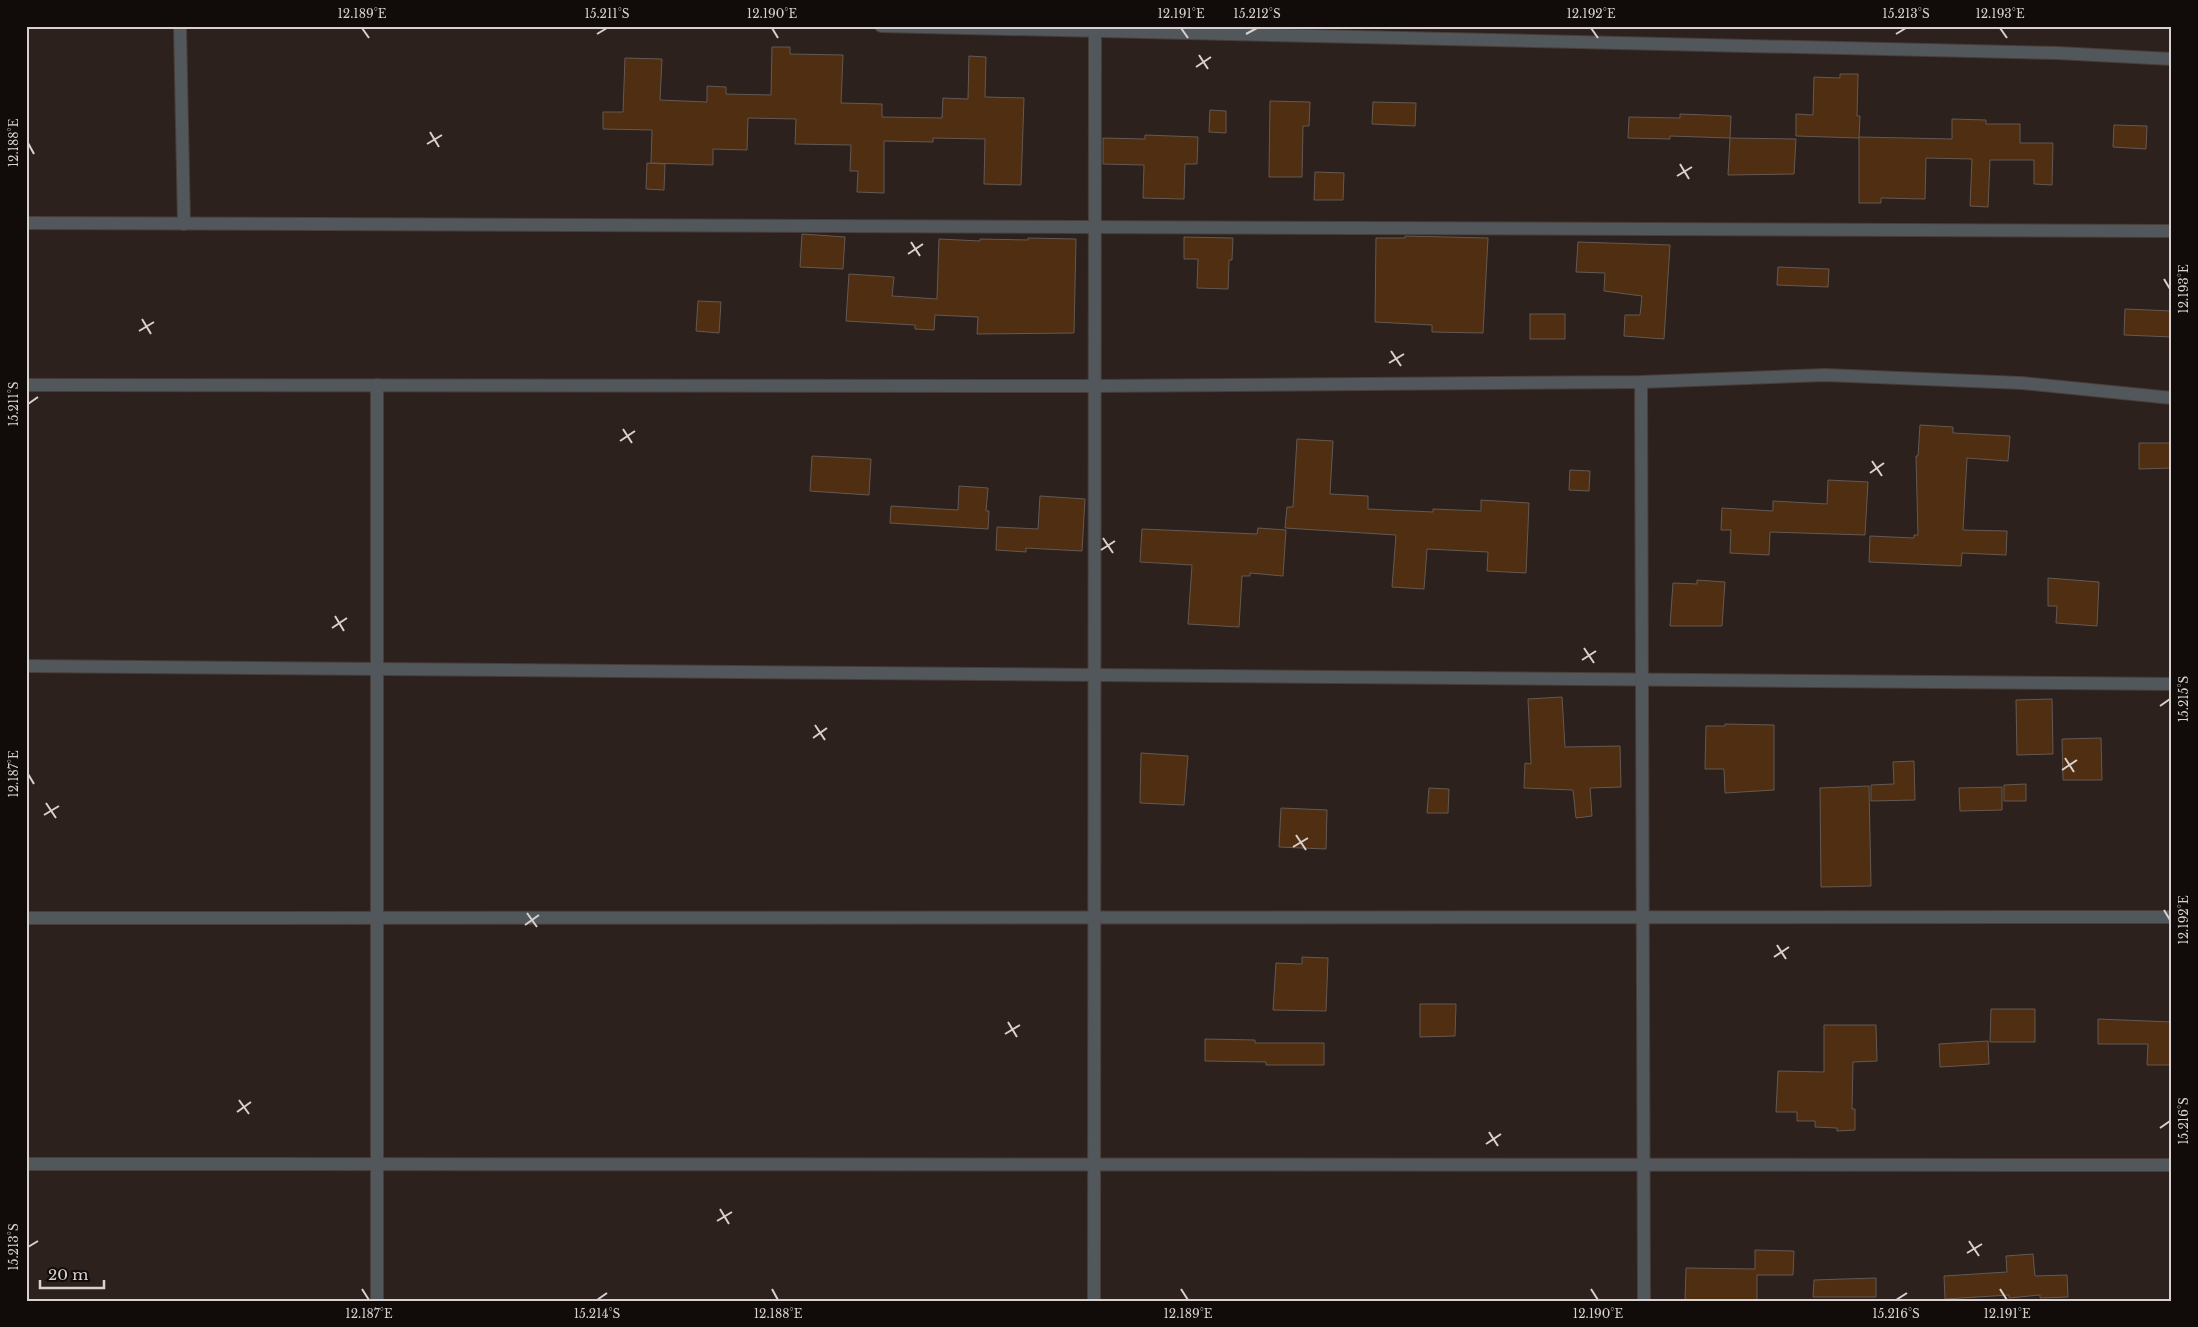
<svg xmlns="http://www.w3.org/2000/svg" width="2198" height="1327" font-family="'Libre Baskerville',serif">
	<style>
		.building { fill: #4f2e11; stroke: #645951 }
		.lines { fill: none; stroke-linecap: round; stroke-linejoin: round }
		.minor-casing { stroke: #483d39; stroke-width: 14 }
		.minor { stroke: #52575b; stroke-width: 12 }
		.ticks { fill: none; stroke: #d9d1cf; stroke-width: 2 }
		.neatline { fill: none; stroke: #d9d1cf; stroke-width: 2 }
		.ticks-label { font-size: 12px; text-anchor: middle; fill: #d9d1cf }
	</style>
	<rect width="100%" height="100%" fill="#2c211d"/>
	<!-- building -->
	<g class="building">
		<path d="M 772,47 L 790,47 L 790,54 L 843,55 L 841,103 L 882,104 L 882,117 L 942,118 L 943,98 L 968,99 L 969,56 L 986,57 L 985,97 L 1024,98 L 1021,185 L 984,184 L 985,139 L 933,138 L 933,142 L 884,141 L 884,193 L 857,192 L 858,171 L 850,171 L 851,145 L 795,144 L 796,119 L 748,118 L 747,150 L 713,149 L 713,165 L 651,163 L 652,130 L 603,129 L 603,112 L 623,112 L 625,58 L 662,59 L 660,100 L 707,102 L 707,86 L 726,87 L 726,94 L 771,95 Z"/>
		<path d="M 1840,74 L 1858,74 L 1857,116 L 1860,116 L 1859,138 L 1796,136 L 1796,114 L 1813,115 L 1814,77 L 1840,78 Z"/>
		<path d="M 1270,101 L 1310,102 L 1309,126 L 1303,126 L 1302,177 L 1269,177 Z"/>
		<path d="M 1373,102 L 1416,103 L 1415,126 L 1372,124 Z"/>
		<path d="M 1210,110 L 1226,111 L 1226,133 L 1209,132 Z"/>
		<path d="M 1680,114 L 1731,116 L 1730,138 L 1670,136 L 1670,139 L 1628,138 L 1629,117 L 1680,118 Z"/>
		<path d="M 1952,119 L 1986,120 L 1986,124 L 2020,124 L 2020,143 L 2053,143 L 2052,185 L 2034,184 L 2034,160 L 1990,160 L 1988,207 L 1970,206 L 1972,159 L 1926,158 L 1925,199 L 1881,198 L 1881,203 L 1859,203 L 1859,137 L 1952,139 Z"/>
		<path d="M 2114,125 L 2147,126 L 2146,149 L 2113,147 Z"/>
		<path d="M 1145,135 L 1198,137 L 1197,164 L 1185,164 L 1184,199 L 1143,198 L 1144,165 L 1103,164 L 1103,138 L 1145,139 Z"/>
		<path d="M 1730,138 L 1796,139 L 1794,174 L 1728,175 Z"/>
		<path d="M 647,163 L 665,164 L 664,190 L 646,189 Z"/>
		<path d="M 1315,172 L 1344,173 L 1343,200 L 1314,200 Z"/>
		<path d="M 802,234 L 845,237 L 843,269 L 800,267 Z"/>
		<path d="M 1405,236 L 1488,238 L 1483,333 L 1432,332 L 1432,325 L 1375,322 L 1376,238 L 1405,238 Z"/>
		<path d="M 1184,237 L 1233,238 L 1232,260 L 1229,260 L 1228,289 L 1197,288 L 1198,259 L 1184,259 Z"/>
		<path d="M 1028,238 L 1076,239 L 1074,333 L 977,334 L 978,317 L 935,315 L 934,330 L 915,329 L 915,325 L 846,321 L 849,274 L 894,277 L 892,296 L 937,299 L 939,239 L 980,241 L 980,239 L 1028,240 Z"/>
		<path d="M 1578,242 L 1670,245 L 1664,339 L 1624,336 L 1625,315 L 1640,315 L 1642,296 L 1604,291 L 1605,273 L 1576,272 Z"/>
		<path d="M 1778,267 L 1829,269 L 1828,287 L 1777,285 Z"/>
		<path d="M 698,301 L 721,302 L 719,333 L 696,331 Z"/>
		<path d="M 2125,309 L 2172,311 L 2172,337 L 2124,335 Z"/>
		<rect x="1530" y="314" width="35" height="25"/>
		<path d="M 1920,425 L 1953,427 L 1953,433 L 2010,436 L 2008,461 L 1967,458 L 1963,530 L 2007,531 L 2006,555 L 1962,553 L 1961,566 L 1869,562 L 1870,536 L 1914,538 L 1914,535 L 1918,535 L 1916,456 L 1918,456 Z"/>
		<path d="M 1297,439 L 1333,441 L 1330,494 L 1368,496 L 1368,509 L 1433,512 L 1433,509 L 1481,511 L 1481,500 L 1529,503 L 1526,573 L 1487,571 L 1488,552 L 1427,549 L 1424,589 L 1392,587 L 1396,535 L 1285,528 L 1287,507 L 1293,507 Z"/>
		<path d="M 2139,443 L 2172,443 L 2172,468 L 2139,469 Z"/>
		<path d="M 812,456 L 871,459 L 869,495 L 810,491 Z"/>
		<path d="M 1570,470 L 1590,471 L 1589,491 L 1569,490 Z"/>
		<path d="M 1828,480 L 1868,482 L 1865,535 L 1770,532 L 1769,555 L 1730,553 L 1731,530 L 1721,530 L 1722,508 L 1773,511 L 1773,501 L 1827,504 Z"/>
		<path d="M 959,486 L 988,488 L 986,511 L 989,511 L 988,529 L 890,523 L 891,506 L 958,510 Z"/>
		<path d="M 1040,496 L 1085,499 L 1082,551 L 1026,548 L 1026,552 L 996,550 L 997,527 L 1038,529 Z"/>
		<path d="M 1258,528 L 1286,530 L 1283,576 L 1250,573 L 1250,576 L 1242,576 L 1239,627 L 1188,624 L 1192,565 L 1140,562 L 1142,529 L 1257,534 Z"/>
		<path d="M 2048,578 L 2099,582 L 2097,626 L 2056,623 L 2057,606 L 2048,606 Z"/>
		<path d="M 1697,580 L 1725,582 L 1722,626 L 1670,626 L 1673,583 L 1697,584 Z"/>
		<path d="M 1562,697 L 1565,747 L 1620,746 L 1621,787 L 1590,788 L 1592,816 L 1576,818 L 1573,790 L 1524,788 L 1525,763 L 1531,764 L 1528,699 Z"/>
		<path d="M 2052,699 L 2053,754 L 2017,755 L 2016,700 Z"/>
		<path d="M 1725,724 L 1774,725 L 1774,790 L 1725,793 L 1724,769 L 1705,769 L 1706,726 L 1725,726 Z"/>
		<path d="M 2101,738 L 2102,780 L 2063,780 L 2062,739 Z"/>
		<path d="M 1141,753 L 1188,756 L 1184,805 L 1140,803 Z"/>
		<path d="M 1914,761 L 1915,800 L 1871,801 L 1871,785 L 1894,784 L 1893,762 Z"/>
		<path d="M 2026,784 L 2026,801 L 2004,801 L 2004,785 Z"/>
		<path d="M 1869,786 L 1871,886 L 1821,887 L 1820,788 Z"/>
		<path d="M 2002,787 L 2002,810 L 1960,811 L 1959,788 Z"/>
		<path d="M 1429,788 L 1449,789 L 1448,813 L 1427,813 Z"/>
		<path d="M 1281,808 L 1327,810 L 1326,849 L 1279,847 Z"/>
		<path d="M 1302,957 L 1328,958 L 1326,1011 L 1273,1010 L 1276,963 L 1302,964 Z"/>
		<path d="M 1420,1004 L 1456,1004 L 1455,1036 L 1420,1037 Z"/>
		<path d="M 1991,1009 L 2035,1009 L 2035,1042 L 1990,1042 Z"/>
		<path d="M 2098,1019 L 2172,1022 L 2172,1065 L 2147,1065 L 2148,1044 L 2098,1044 Z"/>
		<path d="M 1824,1025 L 1876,1025 L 1877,1061 L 1853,1062 L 1852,1109 L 1855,1109 L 1855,1130 L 1837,1131 L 1837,1128 L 1815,1127 L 1815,1121 L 1797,1121 L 1797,1112 L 1776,1112 L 1778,1071 L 1824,1072 Z"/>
		<path d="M 1205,1039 L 1255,1040 L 1255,1043 L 1324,1043 L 1324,1065 L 1266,1065 L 1266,1062 L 1205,1061 Z"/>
		<path d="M 1988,1041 L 1989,1064 L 1940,1067 L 1939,1044 Z"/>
		<path d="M 1755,1250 L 1794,1251 L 1793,1275 L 1757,1275 L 1757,1301 L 1685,1301 L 1686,1268 L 1755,1269 Z"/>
		<path d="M 2033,1254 L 2035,1276 L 2067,1275 L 2068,1297 L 2040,1298 L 2040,1295 L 2009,1298 L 2009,1295 L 1945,1299 L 1944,1276 L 2007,1272 L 2006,1256 Z"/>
		<path d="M 1876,1278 L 1876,1297 L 1813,1297 L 1814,1280 Z"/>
	</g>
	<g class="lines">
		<defs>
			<g id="minor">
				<path d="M 180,26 L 184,224"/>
				<path d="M 881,26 L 2057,53 L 2172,59"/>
				<path d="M 26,223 L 2172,231"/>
				<path d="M 1641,382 L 1644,1301"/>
				<path d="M 26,385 L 1094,386 L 1641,382 L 1825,375 L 2022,383 L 2172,398"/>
				<path d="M 377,385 L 377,1301"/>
				<path d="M 26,666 L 2172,684"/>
				<path d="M 26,918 L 2172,917"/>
				<path d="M 26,1164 L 2172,1165"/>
				<path d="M 1094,1301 L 1095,26"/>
			</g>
		</defs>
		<!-- minor casing -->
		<use href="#minor" class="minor-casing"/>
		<!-- minor -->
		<use href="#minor" class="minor"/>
	</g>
	<!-- ticks -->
	<path class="ticks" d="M 362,28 L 369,38M 772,28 L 778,38M 1181,28 L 1188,38M 1591,28 L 1598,38M 2000,28 L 2007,38M 597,34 L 607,28M 1246,34 L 1257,28M 1896,34 L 1906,28M 1199,55 L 1208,69M 1196,67 L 1211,57M 430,132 L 439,147M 28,143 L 34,154M 427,144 L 442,135M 1680,164 L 1689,179M 1677,176 L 1692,167M 911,242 L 920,256M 908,254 L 923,244M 2164,279 L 2170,289M 142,319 L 151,334M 139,331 L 154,322M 1391,351 L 1401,366M 1389,363 L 1404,354M 28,404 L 38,397M 623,429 L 632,443M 620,441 L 635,431M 1872,461 L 1882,476M 1870,473 L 1884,463M 1103,538 L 1113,553M 1101,550 L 1115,541M 335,616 L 344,631M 332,628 L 347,618M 1584,648 L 1594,663M 1582,660 L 1596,651M 2160,706 L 2170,699M 815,725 L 825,740M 813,738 L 827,728M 2065,758 L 2074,772M 2062,770 L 2077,760M 28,774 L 34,784M 46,803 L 56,818M 44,815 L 59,806M 1296,835 L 1306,850M 1293,847 L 1308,838M 2164,910 L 2170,920M 527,913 L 537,927M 525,925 L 539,915M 1777,945 L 1786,959M 1774,957 L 1789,947M 1008,1022 L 1017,1037M 1005,1034 L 1020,1025M 239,1100 L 249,1114M 237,1112 L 251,1102M 2160,1128 L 2170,1121M 1489,1132 L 1498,1146M 1486,1144 L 1501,1134M 720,1209 L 729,1224M 717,1221 L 732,1212M 1969,1241 L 1979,1256M 28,1247 L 38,1241M 1967,1253 L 1982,1244M 362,1289 L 369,1300M 772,1289 L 778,1300M 1181,1289 L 1188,1300M 1591,1289 L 1598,1300M 2000,1289 L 2007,1300M 597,1300 L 607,1293M 1896,1300 L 1907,1293"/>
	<!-- border -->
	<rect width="2198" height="1327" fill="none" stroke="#110c0a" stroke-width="55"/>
	<!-- scale -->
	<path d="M40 1280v8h64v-8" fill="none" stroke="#d9d1cf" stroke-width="2.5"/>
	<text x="48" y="1280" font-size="15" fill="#d9d1cf" stroke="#110c0a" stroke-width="4" paint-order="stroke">20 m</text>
	<rect x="28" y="28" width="2142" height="1272" class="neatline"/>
	<g class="ticks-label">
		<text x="362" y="18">12.189°E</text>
		<text x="607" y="18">15.211°S</text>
		<text x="772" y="18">12.190°E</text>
		<text x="1181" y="18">12.191°E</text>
		<text x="1257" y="18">15.212°S</text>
		<text x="1591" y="18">12.192°E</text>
		<text x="1906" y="18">15.213°S</text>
		<text x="2000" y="18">12.193°E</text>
		<text transform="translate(14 143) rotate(-90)" y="4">12.188°E</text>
		<text transform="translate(2184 289) rotate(-90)" y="4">12.193°E</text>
		<text transform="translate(14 404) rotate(-90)" y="4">15.211°S</text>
		<text transform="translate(2184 699) rotate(-90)" y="4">15.215°S</text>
		<text transform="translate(14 774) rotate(-90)" y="4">12.187°E</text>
		<text transform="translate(2184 920) rotate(-90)" y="4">12.192°E</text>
		<text transform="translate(2184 1121) rotate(-90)" y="4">15.216°S</text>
		<text transform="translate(14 1247) rotate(-90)" y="4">15.213°S</text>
		<text x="369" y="1318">12.187°E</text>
		<text x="597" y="1318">15.214°S</text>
		<text x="778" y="1318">12.188°E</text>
		<text x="1188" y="1318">12.189°E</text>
		<text x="1598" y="1318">12.190°E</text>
		<text x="1896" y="1318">15.216°S</text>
		<text x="2007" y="1318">12.191°E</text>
	</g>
</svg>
